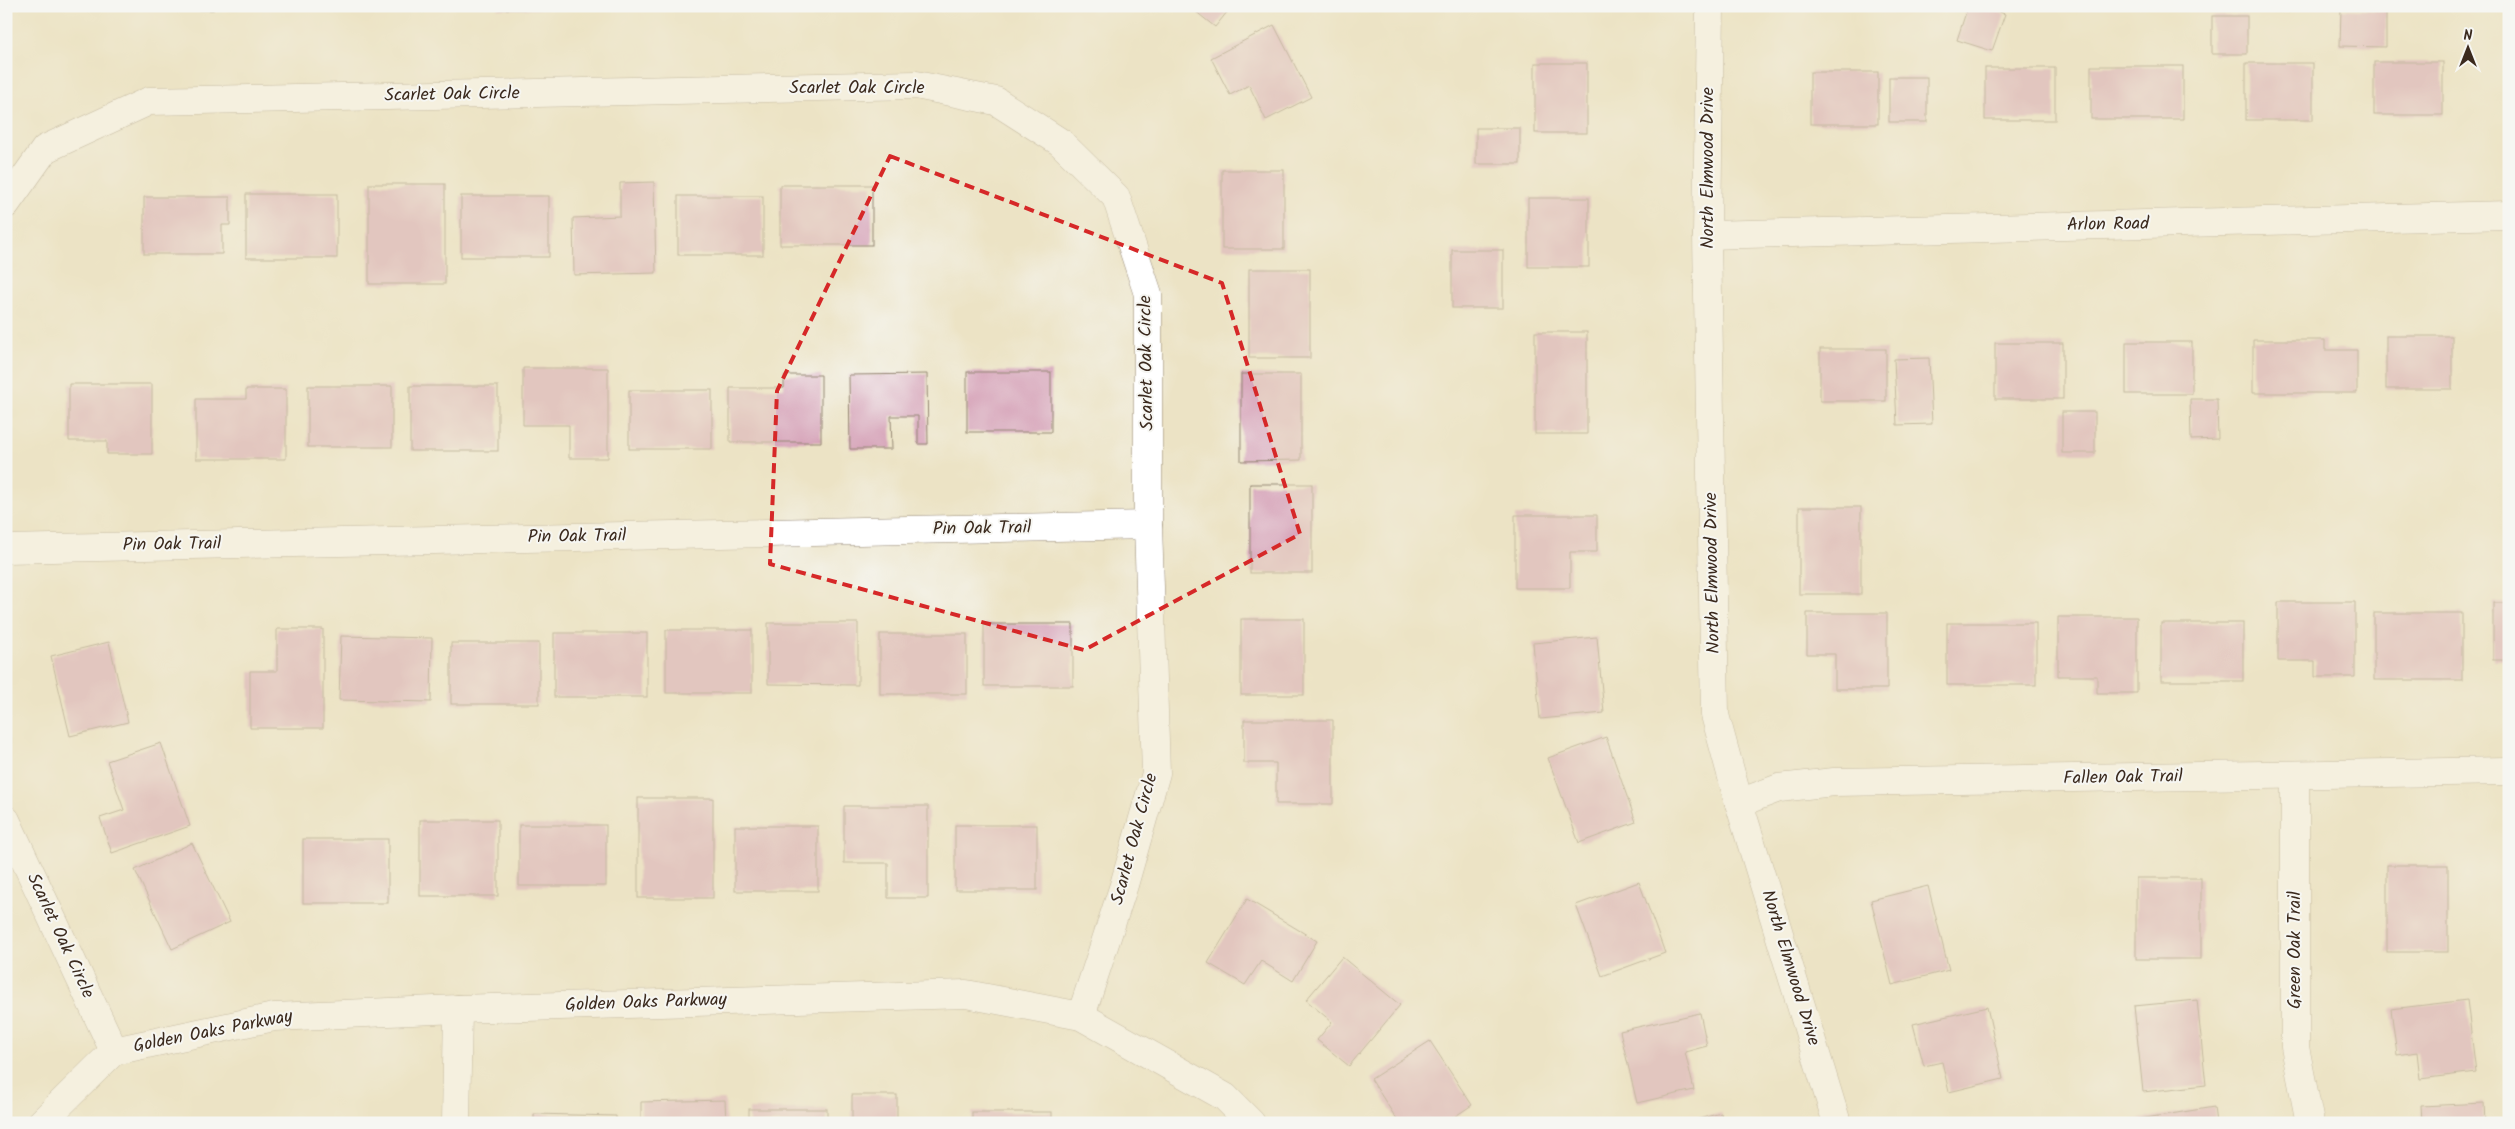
<svg xmlns="http://www.w3.org/2000/svg" width="2515" height="1129" font-family="Kalam,sans-serif">
	<style>
		.building { fill: #d6a2b8 }
		.lines { fill: none; stroke-linecap: round; stroke-linejoin: round }
		.minor-casing { stroke: #948672; stroke-width: 29 }
		.minor { stroke: #fff; stroke-width: 28 }
		.marked { fill: none; stroke: #d62828; stroke-width: 4; stroke-dasharray: 10 6; stroke-linejoin: round }
		.labels { text-anchor: middle; dominant-baseline: central; stroke-width: 4; stroke-linejoin: round; paint-order: stroke }
		.street-label { font-size: 18px; fill: #3b2a1e; stroke: #f6f6f2 }
	</style>
	<rect width="100%" height="100%" fill="#f6f6f2"/>
	<filter id="ink" filterUnits="userSpaceOnUse"><feTurbulence type="fractalNoise" baseFrequency=".02" numOctaves="2"/><feDisplacementMap in="SourceGraphic" scale="10" xChannelSelector="R" yChannelSelector="G"/><feConvolveMatrix kernelMatrix="1 2 1 2 8 2 1 2 1" color-interpolation-filters="sRGB"/></filter>
	<filter id="wash" filterUnits="userSpaceOnUse"><feTurbulence type="fractalNoise" baseFrequency=".0096" numOctaves="4" result="noise"/><feDisplacementMap in="SourceGraphic" scale="20" xChannelSelector="R" yChannelSelector="G"/><feGaussianBlur stdDeviation="1.12" result="paint"/><feColorMatrix in="noise" values="0 0 0 0 0 0 0 0 0 0 0 0 0 0 0 0 0 1.4 0 .05"/><feComposite in="paint" operator="in"/></filter>
	<g filter="url(#wash)">
		<rect width="100%" height="100%" fill="#ece3c5"/>
		<g id="blocks">
			<!-- building -->
			<g class="building">
				<rect x="170" y="6" width="43" height="4"/>
				<rect x="289" y="6" width="83" height="3"/>
				<rect x="498" y="6" width="49" height="3"/>
				<path d="M 1189,6 L 1232,6 L 1215,27 Z"/>
				<path d="M 1968,6 L 1982,6 L 2005,14 L 1992,51 L 1957,40 Z"/>
				<path d="M 2341,9 L 2386,11 L 2386,47 L 2340,46 Z"/>
				<rect x="2212" y="16" width="35" height="38"/>
				<path d="M 1274,25 L 1311,97 L 1266,120 L 1249,85 L 1230,95 L 1211,58 Z"/>
				<rect x="2506" y="58" width="3" height="53"/>
				<rect x="2374" y="62" width="69" height="53"/>
				<rect x="1535" y="63" width="52" height="70"/>
				<rect x="2246" y="63" width="67" height="57"/>
				<rect x="2091" y="66" width="92" height="53"/>
				<rect x="1985" y="68" width="70" height="52"/>
				<rect x="1810" y="72" width="68" height="52"/>
				<rect x="1889" y="77" width="38" height="45"/>
				<rect x="1476" y="128" width="44" height="36"/>
				<rect x="1222" y="170" width="62" height="79"/>
				<path d="M 654,182 L 656,273 L 574,275 L 573,218 L 620,216 L 620,183 Z"/>
				<rect x="369" y="184" width="76" height="100"/>
				<rect x="780" y="185" width="92" height="60"/>
				<rect x="246" y="194" width="91" height="64"/>
				<rect x="461" y="196" width="88" height="61"/>
				<rect x="678" y="196" width="85" height="59"/>
				<path d="M 144,197 L 230,197 L 230,225 L 222,225 L 222,254 L 144,254 Z"/>
				<rect x="1528" y="198" width="61" height="69"/>
				<rect x="1452" y="250" width="51" height="58"/>
				<rect x="1249" y="269" width="61" height="89"/>
				<rect x="1535" y="332" width="52" height="102"/>
				<rect x="2386" y="336" width="66" height="53"/>
				<path d="M 2253,340 L 2325,340 L 2325,350 L 2357,350 L 2357,393 L 2253,393 Z"/>
				<rect x="2126" y="342" width="66" height="52"/>
				<rect x="1995" y="343" width="68" height="56"/>
				<rect x="1820" y="349" width="66" height="52"/>
				<path d="M 1929,358 L 1932,424 L 1897,425 L 1894,359 Z"/>
				<path d="M 523,368 L 608,368 L 608,458 L 569,458 L 569,425 L 523,425 Z"/>
				<rect x="967" y="372" width="84" height="60"/>
				<path d="M 927,374 L 928,444 L 918,444 L 918,416 L 891,416 L 892,449 L 850,449 L 849,375 Z"/>
				<path d="M 1241,374 L 1301,374 L 1301,460 L 1241,461 Z"/>
				<path d="M 784,375 L 821,375 L 821,442 L 730,442 L 730,388 L 784,388 Z"/>
				<path d="M 69,384 L 152,384 L 152,454 L 107,454 L 107,441 L 69,441 Z"/>
				<rect x="308" y="386" width="84" height="61"/>
				<rect x="410" y="386" width="88" height="65"/>
				<path d="M 246,389 L 286,389 L 286,459 L 196,459 L 196,399 L 246,399 Z"/>
				<rect x="629" y="390" width="83" height="59"/>
				<path d="M 2190,399 L 2217,399 L 2218,439 L 2191,440 Z"/>
				<rect x="2062" y="412" width="33" height="41"/>
				<rect x="1250" y="484" width="62" height="89"/>
				<rect x="1799" y="507" width="62" height="87"/>
				<path d="M 1515,515 L 1597,515 L 1597,552 L 1570,552 L 1570,588 L 1515,588 Z"/>
				<path d="M 2278,602 L 2355,602 L 2355,677 L 2315,677 L 2315,661 L 2278,661 Z"/>
				<rect x="2493" y="603" width="16" height="57"/>
				<path d="M 1807,613 L 1887,613 L 1887,689 L 1835,689 L 1835,654 L 1807,654 Z"/>
				<rect x="2374" y="613" width="88" height="67"/>
				<path d="M 2058,617 L 2137,617 L 2137,693 L 2097,693 L 2097,676 L 2058,676 Z"/>
				<rect x="1241" y="619" width="63" height="76"/>
				<path d="M 768,623 L 858,623 L 858,685 L 768,684 Z"/>
				<rect x="1947" y="623" width="89" height="62"/>
				<rect x="2161" y="623" width="82" height="58"/>
				<rect x="984" y="624" width="89" height="62"/>
				<path d="M 277,629 L 323,629 L 323,728 L 250,728 L 250,671 L 277,671 Z"/>
				<rect x="666" y="630" width="86" height="63"/>
				<rect x="554" y="633" width="93" height="64"/>
				<rect x="880" y="634" width="87" height="60"/>
				<path d="M 341,636 L 432,638 L 431,702 L 339,700 Z"/>
				<path d="M 1597,637 L 1604,713 L 1540,719 L 1533,643 Z"/>
				<path d="M 109,642 L 128,722 L 70,736 L 51,656 Z"/>
				<rect x="451" y="643" width="88" height="61"/>
				<path d="M 1244,720 L 1333,720 L 1333,804 L 1276,804 L 1276,763 L 1244,763 Z"/>
				<path d="M 1606,737 L 1636,822 L 1579,843 L 1548,758 Z"/>
				<path d="M 161,743 L 190,826 L 112,853 L 100,818 L 124,810 L 107,761 Z"/>
				<rect x="638" y="798" width="75" height="100"/>
				<path d="M 844,806 L 928,806 L 928,898 L 888,898 L 888,863 L 844,863 Z"/>
				<rect x="420" y="820" width="78" height="76"/>
				<rect x="519" y="825" width="87" height="61"/>
				<rect x="955" y="825" width="82" height="65"/>
				<rect x="735" y="826" width="83" height="65"/>
				<rect x="303" y="839" width="85" height="64"/>
				<path d="M 192,843 L 230,922 L 172,949 L 135,870 Z"/>
				<rect x="2387" y="865" width="61" height="87"/>
				<rect x="2136" y="878" width="65" height="81"/>
				<path d="M 1639,882 L 1665,953 L 1602,976 L 1576,905 Z"/>
				<path d="M 1928,886 L 1949,970 L 1892,985 L 1871,900 Z"/>
				<path d="M 1247,899 L 1317,941 L 1293,981 L 1261,961 L 1245,985 L 1208,963 Z"/>
				<path d="M 1342,957 L 1400,1005 L 1349,1066 L 1317,1040 L 1332,1022 L 1306,1000 Z"/>
				<path d="M 2197,1000 L 2206,1085 L 2143,1092 L 2134,1006 Z"/>
				<path d="M 2467,1000 L 2476,1072 L 2420,1079 L 2417,1052 L 2397,1055 L 2391,1009 Z"/>
				<path d="M 1987,1007 L 2003,1079 L 1949,1092 L 1942,1062 L 1924,1066 L 1913,1024 Z"/>
				<path d="M 1700,1013 L 1707,1046 L 1685,1052 L 1694,1090 L 1637,1103 L 1620,1031 Z"/>
				<path d="M 1430,1041 L 1472,1105 L 1445,1123 L 1399,1123 L 1371,1079 Z"/>
				<rect x="852" y="1095" width="45" height="28"/>
				<path d="M 725,1100 L 726,1123 L 641,1123 L 641,1102 Z"/>
				<path d="M 2484,1103 L 2485,1123 L 2422,1123 L 2421,1106 Z"/>
				<path d="M 2214,1107 L 2216,1123 L 2134,1123 L 2133,1120 Z"/>
				<rect x="749" y="1109" width="78" height="14"/>
				<rect x="972" y="1112" width="80" height="11"/>
				<path d="M 1721,1113 L 1723,1123 L 1687,1123 L 1687,1122 Z"/>
				<path d="M 534,1114 L 616,1116 L 616,1123 L 534,1123 Z"/>
			</g>
		</g>
	</g>
	<g filter="url(#ink)">
		<use href="#blocks" fill-opacity="0" stroke="#948672" stroke-width="1"/>
		<g class="lines">
			<defs>
				<g id="minor">
					<path d="M 1710,6 L 1707,235 L 1715,715 L 1739,803 L 1837,1123"/>
					<path d="M 6,204 L 45,149 L 149,101 L 916,85 L 996,101 L 1060,142 L 1116,197 L 1148,294 L 1148,525 L 1156,773 L 1124,885 L 1081,1016"/>
					<path d="M 1707,235 L 2509,215"/>
					<path d="M 6,549 L 1148,525"/>
					<path d="M 2295,776 L 2295,1047 L 2310,1123"/>
					<path d="M 1739,803 L 1779,788 L 1834,782 L 2509,771"/>
					<path d="M 6,820 L 114,1051"/>
					<path d="M 41,1123 L 114,1051 L 274,1017 L 458,1009 L 966,994 L 1081,1016 L 1225,1097 L 1251,1123"/>
					<path d="M 456,1123 L 458,1009"/>
				</g>
			</defs>
			<!-- minor casing -->
			<use href="#minor" class="minor-casing"/>
			<!-- minor -->
			<use href="#minor" class="minor"/>
		</g>
	</g>
	<!-- marked area -->
	<path d="M0 0H2515V1129H0ZM 890,156 L 1222,283 L 1300,534 L 1084,650 L 770,564 L 777,391 Z" fill="#ece3c5" fill-opacity=".55" fill-rule="evenodd"/>
	<path class="marked" d="M 890,156 L 1222,283 L 1300,534 L 1084,650 L 770,564 L 777,391 Z"/>
	<g class="labels">
		<!-- street labels -->
		<g class="street-label">
			<text x="857" y="88">Scarlet Oak Circle</text>
			<text transform="translate(452 95) rotate(-1)">Scarlet Oak Circle</text>
			<text transform="translate(1708 168) rotate(-90)">North Elmwood Drive</text>
			<text transform="translate(2108 225) rotate(-1)">Arlon Road</text>
			<text transform="translate(1147 363) rotate(-91)">Scarlet Oak Circle</text>
			<text transform="translate(982 529) rotate(-1)">Pin Oak Trail</text>
			<text transform="translate(577 537) rotate(-1)">Pin Oak Trail</text>
			<text transform="translate(172 545) rotate(-1)">Pin Oak Trail</text>
			<text transform="translate(1713 573) rotate(-91)">North Elmwood Drive</text>
			<text transform="translate(2123 778) rotate(-1)">Fallen Oak Trail</text>
			<text transform="translate(1135 839) rotate(-75)">Scarlet Oak Circle</text>
			<text transform="translate(60 936) rotate(65)">Scarlet Oak Circle</text>
			<text transform="translate(2295 950) rotate(-90)">Green Oak Trail</text>
			<text transform="translate(1790 968) rotate(73)">North Elmwood Drive</text>
			<text transform="translate(646 1003) rotate(-2)">Golden Oaks Parkway</text>
			<text transform="translate(213 1032) rotate(-11)">Golden Oaks Parkway</text>
		</g>
	</g>
	<!-- margin -->
	<rect width="2515" height="1129" fill="none" stroke="#f6f6f2" stroke-width="25"/>
	<!-- north arrow -->
	<g transform="translate(2468 48)" stroke="#f6f6f2" stroke-width="4" paint-order="stroke">
	<path d="M0-4L9 19L0 12L-9 19Z" fill="#3b2a1e"/>
	<text y="-8" font-size="14" font-weight="bold" text-anchor="middle" fill="#3b2a1e">N</text>
	</g>
</svg>
